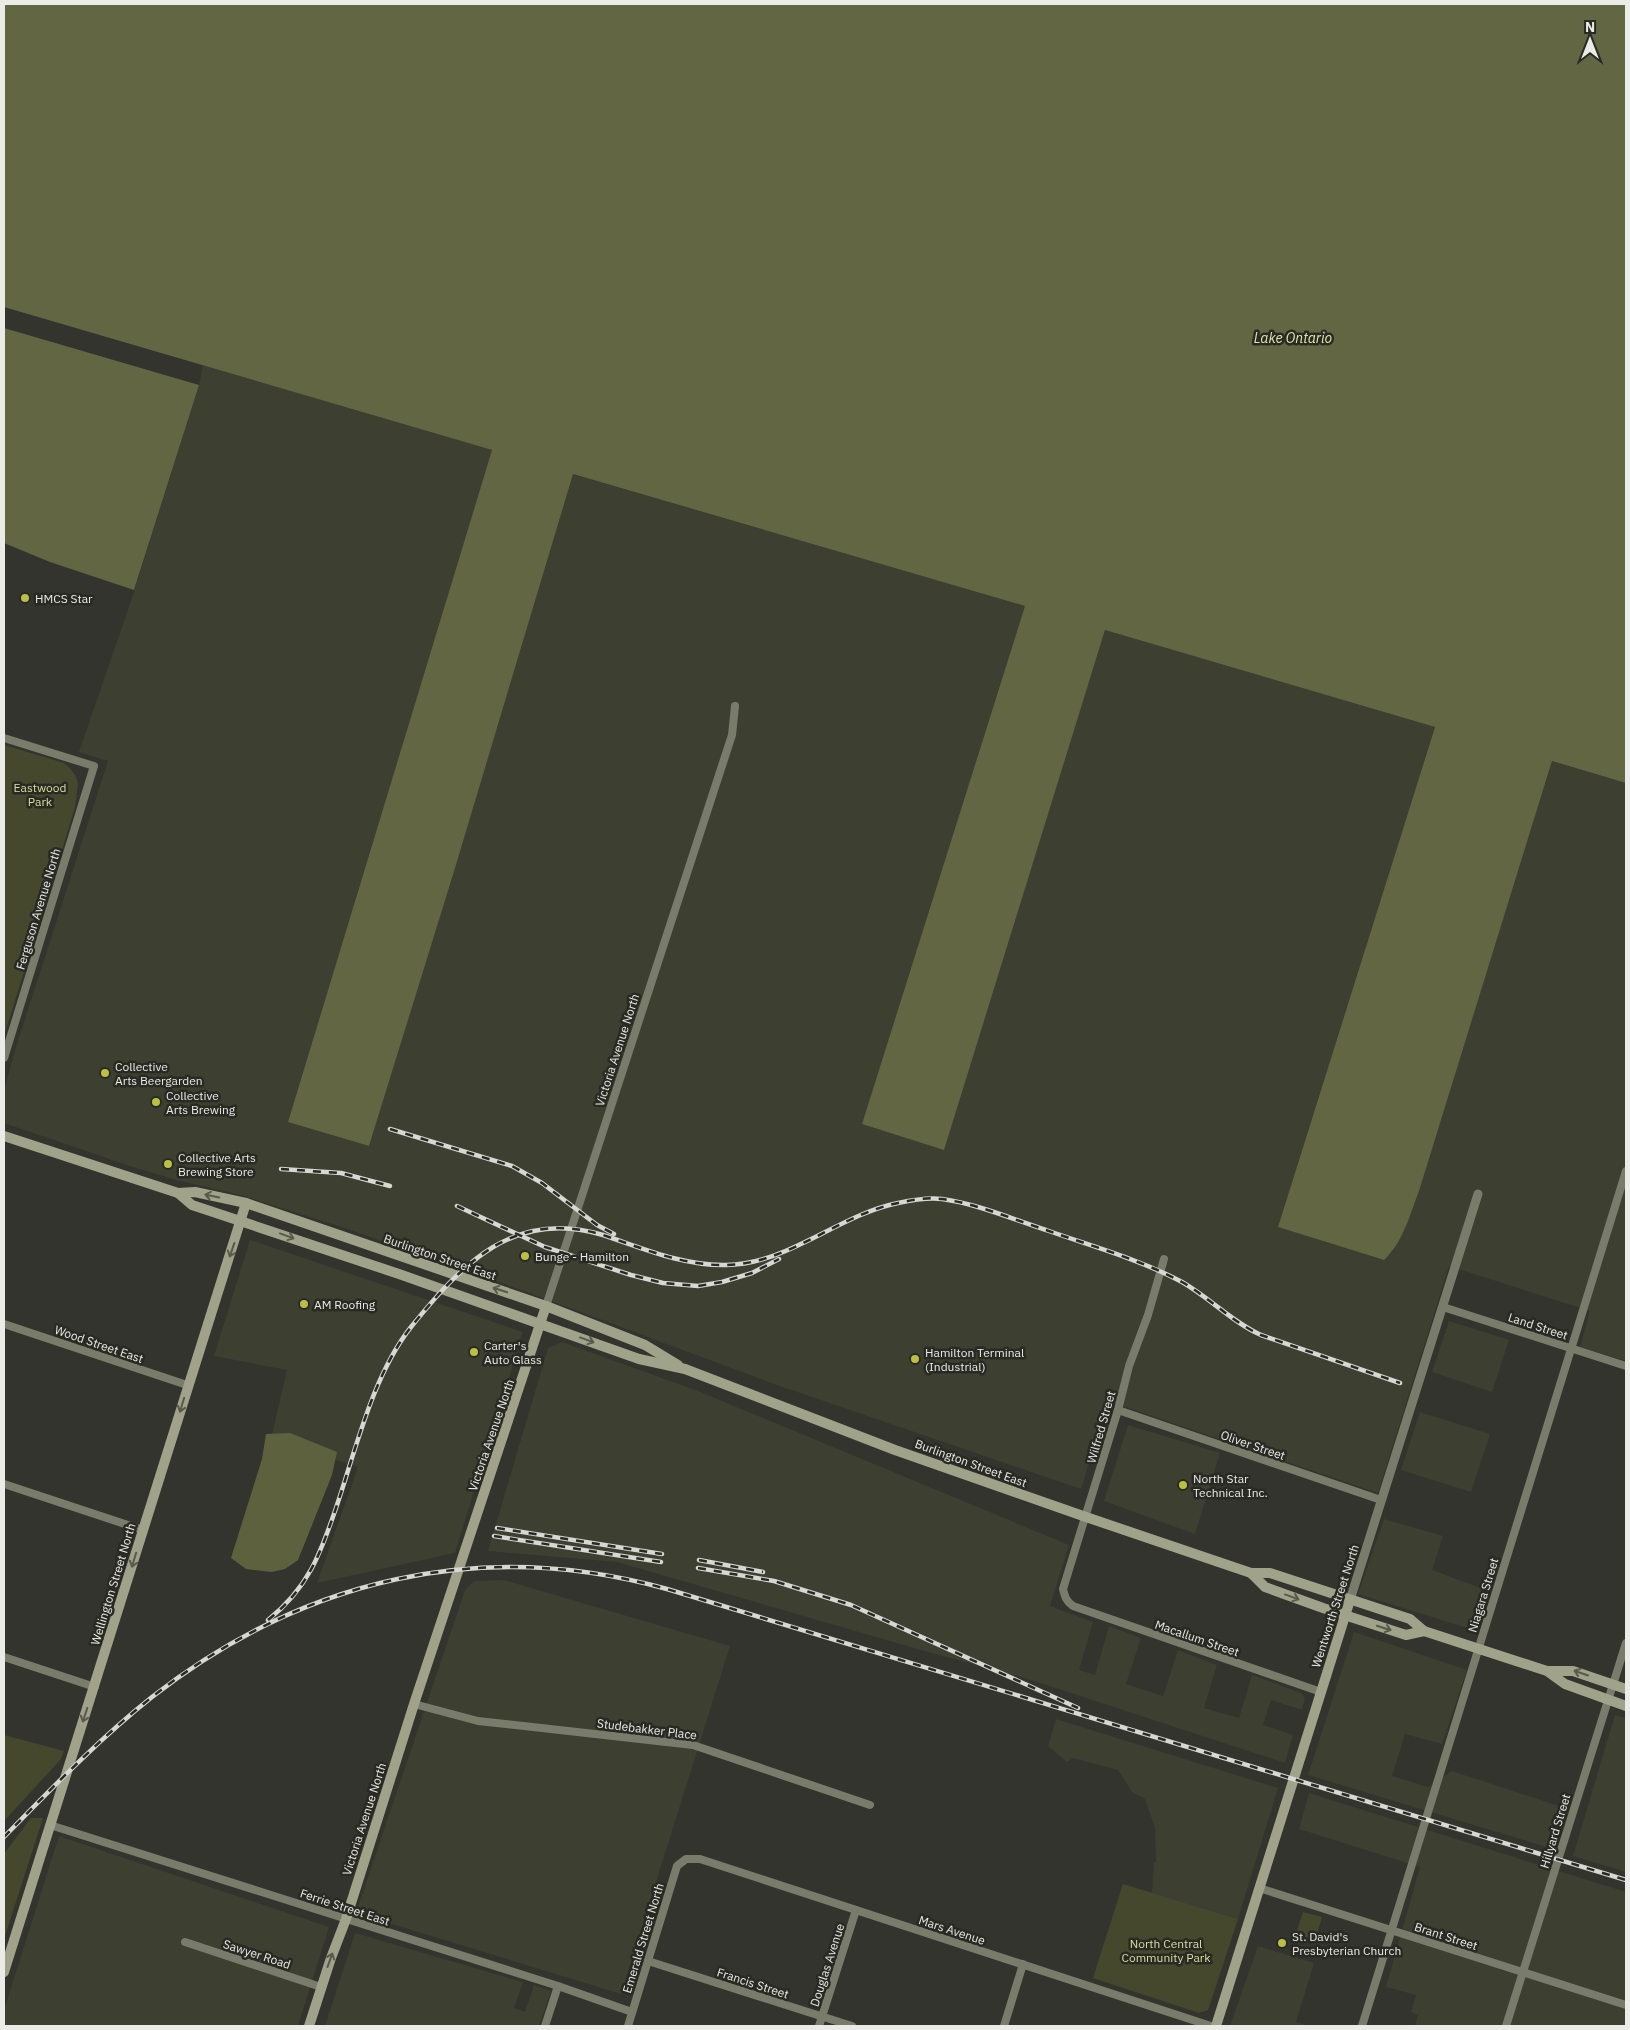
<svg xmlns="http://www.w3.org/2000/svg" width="1630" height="2030" font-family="'IBM Plex Sans',sans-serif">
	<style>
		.built { fill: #3d3f31 }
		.green { fill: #46482e }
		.forest { fill: #5e613d }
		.water { fill: #636642 }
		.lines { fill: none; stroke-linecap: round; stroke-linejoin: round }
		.minor { stroke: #797b6b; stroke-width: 8 }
		.tertiary { stroke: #797b6b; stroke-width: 9 }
		.secondary { stroke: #a0a289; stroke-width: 10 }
		.rail-casing { stroke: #d7d7d3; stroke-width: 4.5 }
		.rail { stroke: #292a23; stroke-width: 2.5; stroke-dasharray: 8; stroke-linecap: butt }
		.oneway { stroke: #595a4c }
		.poi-dot { fill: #bbc045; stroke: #292a23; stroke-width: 2 }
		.labels { text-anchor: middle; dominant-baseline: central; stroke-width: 5; stroke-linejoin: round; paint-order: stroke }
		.poi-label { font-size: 12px; fill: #ebebe7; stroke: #292a23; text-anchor: start }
		.park-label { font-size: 12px; fill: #dadf9f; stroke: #292a23 }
		.street-label { font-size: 12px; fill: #ebebe7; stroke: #292a23 }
		.water-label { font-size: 14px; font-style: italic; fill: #e2e7a6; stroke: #292a23 }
	</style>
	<rect width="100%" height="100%" fill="#33342d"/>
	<!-- built -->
	<g class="built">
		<path d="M 203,365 L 492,450 L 288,1122 L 369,1146 L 572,474 L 1025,606 L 862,1124 L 943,1149 L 1105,630 L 1435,727 L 1278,1227 L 1383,1260 L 1391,1254 L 1403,1233 L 1419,1190 L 1552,761 L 1626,783 L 1626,1361 L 1580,1347 L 1590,1311 L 1449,1266 L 1378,1493 L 1108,1401 L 1081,1489 L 774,1384 L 527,1292 L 342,1227 L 237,1194 L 176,1180 L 133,1167 L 4,1123 L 4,1090 L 16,1047 L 108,761 L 79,752 L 133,595 L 199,385 Z"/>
		<path d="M 250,1240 L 523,1332 L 455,1553 L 317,1583 L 358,1467 L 271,1439 L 287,1370 L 214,1356 Z"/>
		<path d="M 1449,1321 L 1509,1340 L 1492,1392 L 1432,1372 Z"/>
		<path d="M 562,1342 L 698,1391 L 1069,1545 L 1050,1606 L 1093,1622 L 1079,1670 L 1095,1675 L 1109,1626 L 1141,1638 L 1126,1684 L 1163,1696 L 1178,1650 L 1217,1665 L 1204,1708 L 1239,1718 L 1252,1675 L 1301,1693 L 1305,1698 L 1302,1710 L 1271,1700 L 1263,1725 L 1293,1735 L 1285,1763 L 1028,1679 L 921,1650 L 617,1562 L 488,1551 L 548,1348 Z"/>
		<path d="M 1420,1412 L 1490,1434 L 1471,1492 L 1401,1470 Z"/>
		<path d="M 1128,1425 L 1220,1453 L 1195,1534 L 1104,1501 Z"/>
		<path d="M 1384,1519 L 1443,1536 L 1432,1570 L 1489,1591 L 1477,1631 L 1358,1594 Z"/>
		<path d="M 504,1580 L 730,1646 L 621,1994 L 356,1913 L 465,1590 L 474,1581 Z"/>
		<path d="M 1354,1632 L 1467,1670 L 1442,1744 L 1405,1734 L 1392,1776 L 1428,1787 L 1452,1771 L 1565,1808 L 1553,1849 L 1308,1775 Z"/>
		<path d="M 1615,1715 L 1626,1718 L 1626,1872 L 1573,1856 Z"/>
		<path d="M 1056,1719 L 1278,1788 L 1238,1919 L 1152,1893 L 1154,1862 L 1156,1863 L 1155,1828 L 1145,1799 L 1132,1792 L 1118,1770 L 1073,1758 L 1067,1762 L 1048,1746 Z"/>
		<path d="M 1309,1793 L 1626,1892 L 1626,2026 L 1415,2026 L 1418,2015 L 1411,2012 L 1416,1995 L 1386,1987 L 1420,1867 L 1299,1829 Z"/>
		<path d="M 59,1836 L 329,1927 L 298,2026 L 4,2026 L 4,2010 Z"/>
		<path d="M 355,1933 L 523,1982 L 514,2008 L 525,2012 L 534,1985 L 551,1991 L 539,2026 L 325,2026 Z"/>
		<path d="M 1258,1946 L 1314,1963 L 1296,2022 L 1308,2026 L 1230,2026 Z"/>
	</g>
	<!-- green -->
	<g class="green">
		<path d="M 4,745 L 64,763 L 69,767 L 75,775 L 78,783 L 75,807 L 62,850 L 55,857 L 30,936 L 32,946 L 4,1036 Z"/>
		<path d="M 4,1735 L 64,1751 L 61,1759 L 4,1821 Z"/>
		<path d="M 31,1818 L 43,1818 L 4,1939 L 4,1854 Z"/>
		<path d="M 1123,1884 L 1238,1919 L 1208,2010 L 1199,2013 L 1093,1978 Z"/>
		<path d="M 1303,1912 L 1322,1917 L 1315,1940 L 1296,1934 Z"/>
	</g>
	<!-- forest -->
	<path class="forest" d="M 290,1433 L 337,1452 L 332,1475 L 298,1560 L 285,1569 L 272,1572 L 246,1569 L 231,1558 L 262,1459 L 266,1434 Z"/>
	<!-- water -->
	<g class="water">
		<path d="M 4,4 L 1626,4 L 1626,783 L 1552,761 L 1419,1191 C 1410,1214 1403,1243 1384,1260 L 1278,1227 L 1435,727 L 1105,630 L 944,1150 L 862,1124 L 1025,606 L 573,474 L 455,868 L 369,1146 L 288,1122 L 492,450 L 4,307 Z"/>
		<path d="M 4,328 L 199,385 L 134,590 L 50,562 L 4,543 Z"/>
	</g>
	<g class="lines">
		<!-- minor -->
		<g class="minor">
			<path d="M 4,738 L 94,766 L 4,1058"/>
			<path d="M 1164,1259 L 1148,1315 L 1129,1366 L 1118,1410 L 1063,1589 C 1065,1597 1066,1601 1073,1606 L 1321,1692"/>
			<path d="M 546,1306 L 732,735 L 735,706"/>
			<path d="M 1443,1307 L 1626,1366"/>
			<path d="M 4,1324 L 187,1385"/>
			<path d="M 1118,1410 L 1381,1500"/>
			<path d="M 4,1484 L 143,1530"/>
			<path d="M 4,1657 L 95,1687"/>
			<path d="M 414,1704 L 478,1721 L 693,1745 L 870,1805"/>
			<path d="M 50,1825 L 558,1986 L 632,2012"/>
			<path d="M 1259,1888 L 1626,2005"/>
			<path d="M 185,1942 L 321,1987"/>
			<path d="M 648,1961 L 852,2026"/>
			<path d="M 545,2026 L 558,1986"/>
			<path d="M 628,2026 L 677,1866 L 686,1859 L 700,1859 L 1211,2026"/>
			<path d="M 819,2026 L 856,1910"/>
			<path d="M 1004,2026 L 1023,1964"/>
			<path d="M 1362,2026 L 1626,1171"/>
			<path d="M 1506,2026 L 1626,1643"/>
		</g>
		<!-- tertiary -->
		<path class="tertiary" d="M 1350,1600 L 1478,1194"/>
		<!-- secondary -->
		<g class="secondary">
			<path d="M 4,1136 L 178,1193 L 192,1205 L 399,1274 L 639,1359 L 685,1369 L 895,1450 L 1086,1517 L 1251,1573 L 1270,1573 L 1410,1619 L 1424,1631 L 1547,1671 L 1565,1684 L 1626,1706"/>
			<path d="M 178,1193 L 195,1192 L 246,1203 L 546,1306 L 645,1345 L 678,1365"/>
			<path d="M 1251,1573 L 1265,1587 L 1323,1608 L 1406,1635 L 1424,1631"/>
			<path d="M 1547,1671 L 1573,1671 L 1626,1689"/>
			<path d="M 4,1972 L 246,1203"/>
			<path d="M 309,2026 L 331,1958 L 346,1919 L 414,1704 L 546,1306"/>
			<path d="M 1216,2026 L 1350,1600"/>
		</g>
		<defs>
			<g id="rail">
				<path d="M 390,1129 L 512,1166 L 542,1183 L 597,1225 L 614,1234"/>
				<path d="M 281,1169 L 341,1173 L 390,1186"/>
				<path d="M 457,1206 L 545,1247 L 631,1275 L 663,1283 L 698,1286 L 722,1282 L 752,1273 L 779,1259"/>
				<path d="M 497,1528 L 662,1554"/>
				<path d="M 494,1536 L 661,1562"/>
				<path d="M 699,1560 L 763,1572"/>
				<path d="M 698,1568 L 774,1581 L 851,1605 L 1078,1708"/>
				<path d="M 268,1620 C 308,1588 320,1555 336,1508 C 356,1449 373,1375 411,1327 C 462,1264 514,1208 603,1235 C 642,1248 683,1266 726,1265 C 789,1264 838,1215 898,1203 C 912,1200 927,1197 942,1199 C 978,1204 1012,1219 1046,1230 C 1091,1246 1139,1259 1182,1282 C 1210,1298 1232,1322 1261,1335 L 1400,1383"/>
				<path d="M 4,1837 C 51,1789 99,1739 152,1697 C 303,1579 481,1537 667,1589 L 1626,1880"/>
			</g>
		</defs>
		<!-- rail casing -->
		<use href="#rail" class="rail-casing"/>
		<!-- rail -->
		<use href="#rail" class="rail"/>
	</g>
	<!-- one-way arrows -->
	<defs><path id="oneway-shaft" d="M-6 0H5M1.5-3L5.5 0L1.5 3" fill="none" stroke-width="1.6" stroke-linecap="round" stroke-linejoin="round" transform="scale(1.25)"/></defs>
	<g class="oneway">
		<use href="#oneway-shaft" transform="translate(212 1196) rotate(-168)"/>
		<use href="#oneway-shaft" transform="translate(287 1236) rotate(20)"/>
		<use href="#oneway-shaft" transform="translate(232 1250) rotate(109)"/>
		<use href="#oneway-shaft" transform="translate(500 1290) rotate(-162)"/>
		<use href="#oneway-shaft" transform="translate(587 1340) rotate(20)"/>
		<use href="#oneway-shaft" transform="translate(182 1405) rotate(107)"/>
		<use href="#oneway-shaft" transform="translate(134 1560) rotate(107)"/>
		<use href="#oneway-shaft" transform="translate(1292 1597) rotate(20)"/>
		<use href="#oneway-shaft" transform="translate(1384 1628) rotate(18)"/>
		<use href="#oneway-shaft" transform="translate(1581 1673) rotate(-161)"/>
		<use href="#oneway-shaft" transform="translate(85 1715) rotate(108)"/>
		<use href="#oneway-shaft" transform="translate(330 1960) rotate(-70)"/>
	</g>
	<!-- markers -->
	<g class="poi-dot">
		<circle cx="25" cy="598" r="5"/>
		<circle cx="105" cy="1073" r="5"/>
		<circle cx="156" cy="1102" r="5"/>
		<circle cx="168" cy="1164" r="5"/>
		<circle cx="525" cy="1256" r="5"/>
		<circle cx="304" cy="1304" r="5"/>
		<circle cx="474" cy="1352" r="5"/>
		<circle cx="915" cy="1359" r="5"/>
		<circle cx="1183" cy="1485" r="5"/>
		<circle cx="1282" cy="1943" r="5"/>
	</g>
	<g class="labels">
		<!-- poi labels -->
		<g class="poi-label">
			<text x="35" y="598">HMCS Star</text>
			<text x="115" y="1066">Collective<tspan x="115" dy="14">Arts Beergarden</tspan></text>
			<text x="166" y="1095">Collective<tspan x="166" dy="14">Arts Brewing</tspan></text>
			<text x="178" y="1157">Collective Arts<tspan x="178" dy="14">Brewing Store</tspan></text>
			<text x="535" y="1256">Bunge - Hamilton</text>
			<text x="314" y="1304">AM Roofing</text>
			<text x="484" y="1345">Carter's<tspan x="484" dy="14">Auto Glass</tspan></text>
			<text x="925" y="1352">Hamilton Terminal<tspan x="925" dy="14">(Industrial)</tspan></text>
			<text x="1193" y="1478">North Star<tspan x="1193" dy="14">Technical Inc.</tspan></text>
			<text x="1292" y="1936">St. David's<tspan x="1292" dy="14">Presbyterian Church</tspan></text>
		</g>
		<!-- park labels -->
		<g class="park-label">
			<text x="40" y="787">Eastwood<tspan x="40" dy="14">Park</tspan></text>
			<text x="1166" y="1943">North Central<tspan x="1166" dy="14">Community Park</tspan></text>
		</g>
		<!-- street labels -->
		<g class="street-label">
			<text transform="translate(38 909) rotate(-73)">Ferguson Avenue North</text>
			<text transform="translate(617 1050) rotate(-72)">Victoria Avenue North</text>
			<text transform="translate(440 1257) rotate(19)">Burlington Street East</text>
			<text transform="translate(1538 1326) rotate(18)">Land Street</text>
			<text transform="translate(99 1344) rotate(19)">Wood Street East</text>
			<text transform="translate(1101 1427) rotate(-74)">Wilfred Street</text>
			<text transform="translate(491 1435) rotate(-71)">Victoria Avenue North</text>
			<text transform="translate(1253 1445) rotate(19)">Oliver Street</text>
			<text transform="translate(971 1463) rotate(20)">Burlington Street East</text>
			<text transform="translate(113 1584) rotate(-73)">Wellington Street North</text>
			<text transform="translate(1483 1595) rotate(-73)">Niagara Street</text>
			<text transform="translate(1335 1606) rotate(-72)">Wentworth Street North</text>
			<text transform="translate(1197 1638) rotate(19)">Macallum Street</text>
			<text transform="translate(647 1729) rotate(7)">Studebakker Place</text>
			<text transform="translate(364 1819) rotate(-72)">Victoria Avenue North</text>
			<text transform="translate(1555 1831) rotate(-73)">Hillyard Street</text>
			<text transform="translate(345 1907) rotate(18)">Ferrie Street East</text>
			<text transform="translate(952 1930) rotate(18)">Mars Avenue</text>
			<text transform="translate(1446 1936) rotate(18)">Brant Street</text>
			<text transform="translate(643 1938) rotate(-73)">Emerald Street North</text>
			<text transform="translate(257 1954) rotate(18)">Sawyer Road</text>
			<text transform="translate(827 1965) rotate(-72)">Douglas Avenue</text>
			<text transform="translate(753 1983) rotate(18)">Francis Street</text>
		</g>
		<!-- water labels -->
		<g class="water-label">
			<text x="1293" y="338">Lake Ontario</text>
		</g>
	</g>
	<!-- border -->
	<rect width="1630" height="2030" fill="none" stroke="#ebebe7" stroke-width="10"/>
	<!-- north arrow -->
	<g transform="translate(1590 40)" stroke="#292a23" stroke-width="4" paint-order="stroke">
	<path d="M0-4L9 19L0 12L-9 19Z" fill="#ebebe7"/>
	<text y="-8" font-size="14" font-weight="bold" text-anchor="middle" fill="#ebebe7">N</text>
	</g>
</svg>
